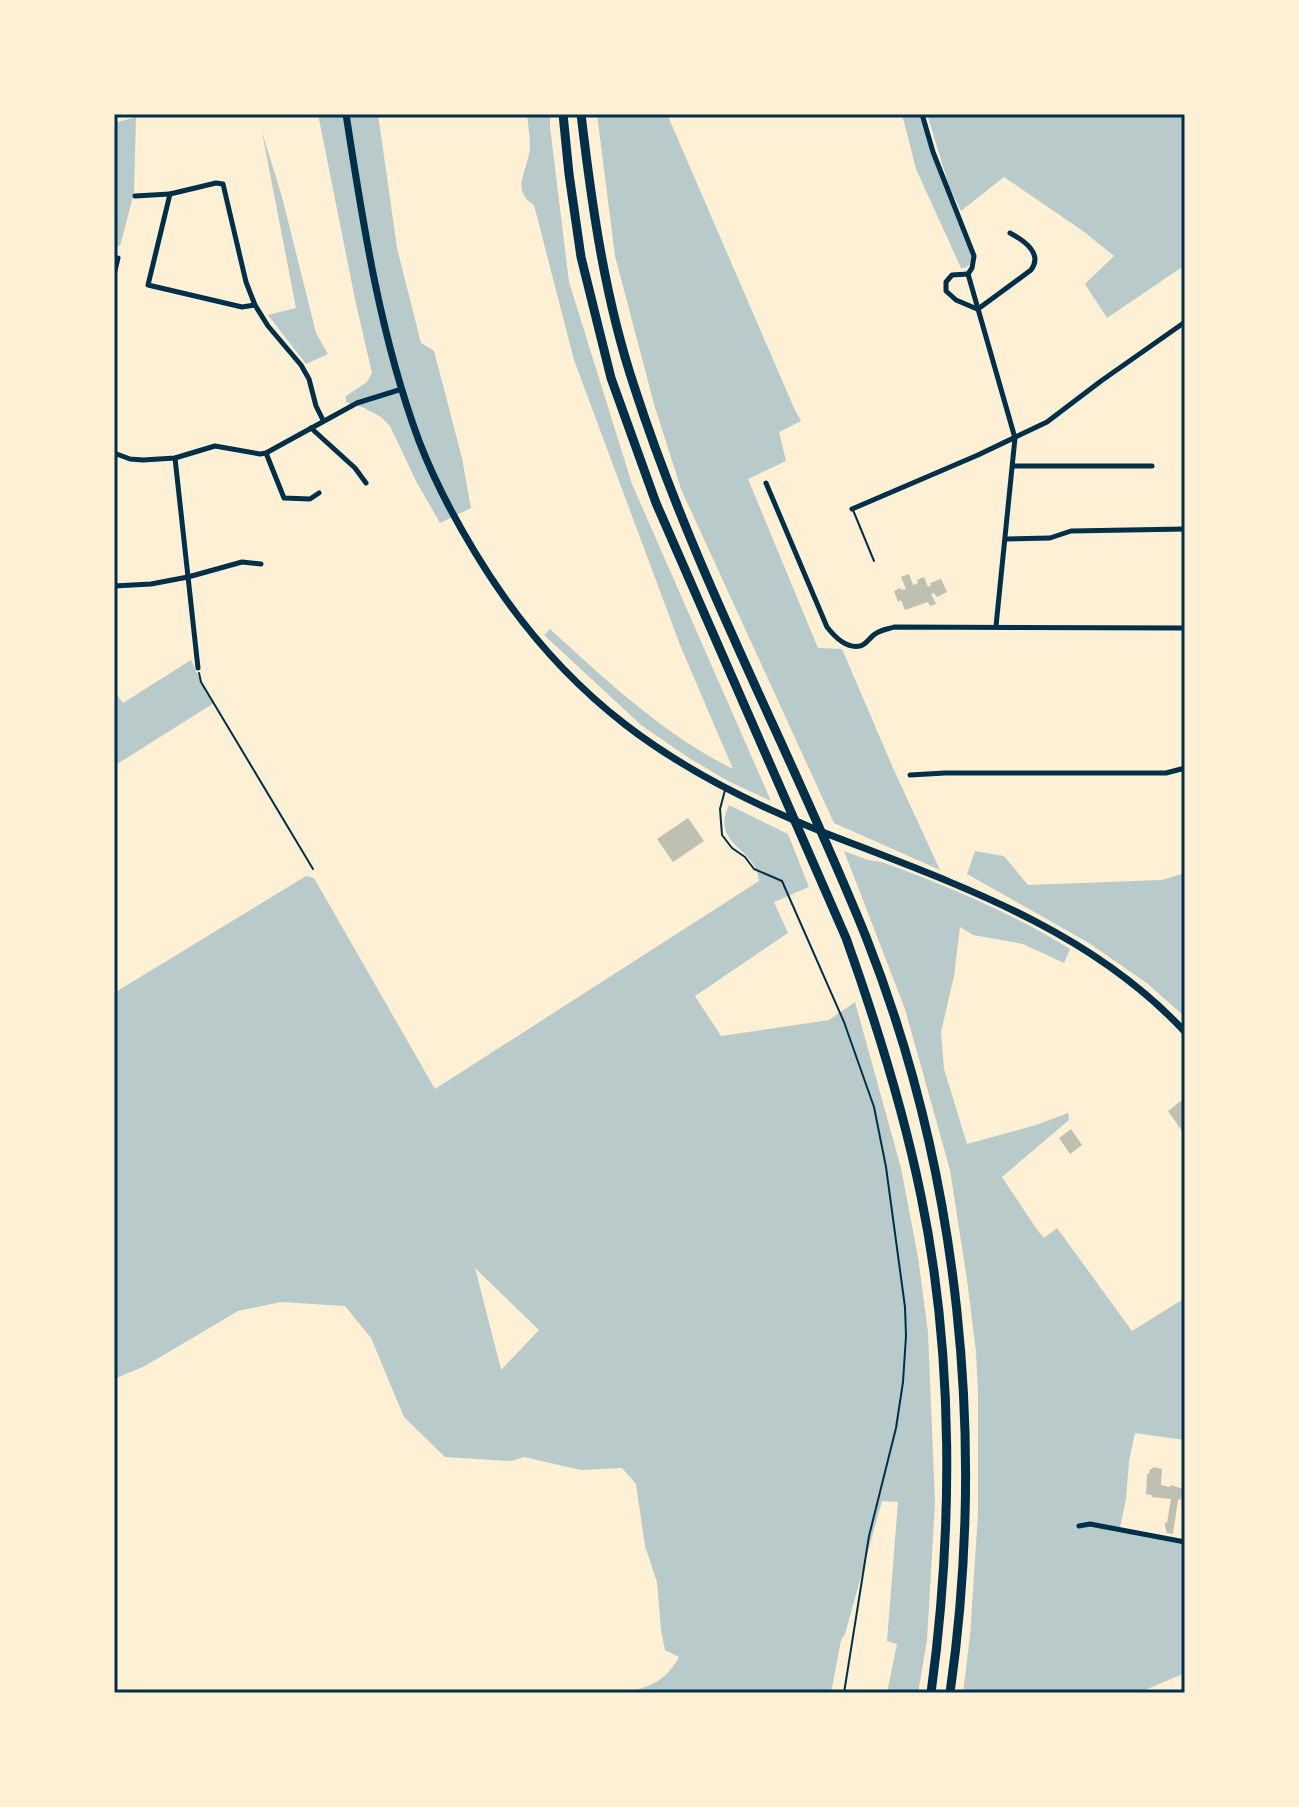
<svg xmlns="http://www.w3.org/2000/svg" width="1299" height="1807" font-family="Poppins,sans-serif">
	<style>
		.green { fill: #b9caca; fill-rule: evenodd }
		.building { fill: #bec0b2 }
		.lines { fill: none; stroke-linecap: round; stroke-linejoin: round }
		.path { stroke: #003049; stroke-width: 2 }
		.service { stroke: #003049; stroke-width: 2 }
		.minor { stroke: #003049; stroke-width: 5 }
		.secondary { stroke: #003049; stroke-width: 7 }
		.motorway { stroke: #003049; stroke-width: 9 }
		.neatline { fill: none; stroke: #003049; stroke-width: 3 }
	</style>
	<rect width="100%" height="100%" fill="#fdf0d5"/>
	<!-- green -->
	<g class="green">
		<path d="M 318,114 L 378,114 L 397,248 L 421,343 L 434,351 L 462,458 L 471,508 L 440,523 L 416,481 L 390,426 L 381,417 L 364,408 L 346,402 L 346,396 L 367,382 L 372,373 L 356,304 Z"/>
		<path d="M 527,114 L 550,114 L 550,127 L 569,282 L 632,484 L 771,801 L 728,781 L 689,758 L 641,725 L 544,635 L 550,629 C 606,680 664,735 733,769 L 680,645 L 574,360 L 534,205 C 509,190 529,169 530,147 C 530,136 528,125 527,114 Z"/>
		<path d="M 597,114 L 667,114 L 794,408 L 801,421 L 779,432 L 786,461 L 748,479 L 818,648 L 842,649 L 893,768 L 940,870 L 834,823 L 681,489 L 654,404 L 615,256 Z"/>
		<path d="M 902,114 L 922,114 L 972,256 L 969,265 L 965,268 L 961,268 L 916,169 Z"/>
		<path d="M 927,114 L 1185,114 L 1185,265 L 1107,318 L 1085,284 L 1114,256 L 1083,231 L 1004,177 L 961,211 L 949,186 Z"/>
		<path d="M 136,117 L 134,193 L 120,246 L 114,244 L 114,123 Z"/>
		<path d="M 262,132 L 282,197 L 316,333 L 328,354 L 306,364 L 268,315 L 296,308 Z"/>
		<path d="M 191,660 L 201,682 L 214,703 L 114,766 L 114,691 L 123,703 Z"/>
		<path d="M 729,805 L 788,834 L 809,887 L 774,902 L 788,933 L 695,996 L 721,1036 L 829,1020 L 855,1002 L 901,1168 L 918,1257 L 928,1332 L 935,1503 L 927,1640 L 918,1693 L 887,1693 L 897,1644 L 887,1641 L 898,1502 L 882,1501 L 845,1634 L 841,1640 L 831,1693 L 625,1693 C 651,1686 665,1682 679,1657 L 665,1650 L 661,1630 L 657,1582 L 645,1546 L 636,1484 L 622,1468 L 581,1470 L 524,1457 L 511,1461 L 445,1457 L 404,1417 L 371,1338 L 345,1306 L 281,1302 L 238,1311 L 145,1366 L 114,1379 L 114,993 L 306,876 L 314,878 L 435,1089 L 759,881 C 756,846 710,846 729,805 ZM 475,1268 L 539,1330 L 502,1369 L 501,1369 Z"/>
		<path d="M 844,851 L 868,860 L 882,862 C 946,886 1011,912 1070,949 L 1064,963 L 1023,944 L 973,935 L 960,927 L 954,976 L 941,1032 L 944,1069 L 967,1144 L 1036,1125 L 1068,1113 L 1069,1120 L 1002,1177 L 1038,1231 L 1044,1238 L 1057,1228 L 1132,1331 L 1185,1298 L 1185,1440 L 1135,1433 L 1129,1461 L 1126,1499 L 1120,1528 L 1185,1542 L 1185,1673 L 1138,1693 L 963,1693 L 970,1636 L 978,1514 L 978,1392 L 976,1352 L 967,1280 L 950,1170 L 905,1009 Z"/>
		<path d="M 975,851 L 1004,856 L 1028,885 L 1162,880 L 1185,873 L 1185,1017 L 1148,984 L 1089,943 L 967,874 Z"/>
	</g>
	<!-- building -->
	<g class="building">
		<path d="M 909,574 L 913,585 L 918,583 L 917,580 L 924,577 L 928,587 L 931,585 L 930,583 L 941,579 L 947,592 L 937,597 L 934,593 L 931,594 L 936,604 L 930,606 L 928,602 L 905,610 L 901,600 L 898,602 L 894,591 L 900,588 L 901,590 L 906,589 L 901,577 Z"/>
		<path d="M 688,818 L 704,841 L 673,862 L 657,839 Z"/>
		<path d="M 1185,1098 L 1185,1135 L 1168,1111 Z"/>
		<path d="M 1071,1129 L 1082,1145 L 1070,1154 L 1059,1138 Z"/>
		<path d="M 1153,1467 L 1162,1469 L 1161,1485 L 1170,1487 L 1171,1485 L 1183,1489 L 1181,1499 L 1178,1500 L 1173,1534 L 1167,1533 L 1165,1526 L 1165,1522 L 1167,1523 L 1171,1499 L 1152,1497 L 1152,1495 L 1146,1494 L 1147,1474 L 1149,1474 L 1150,1469 L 1152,1469 Z"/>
	</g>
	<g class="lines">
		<!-- path -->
		<path class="path" d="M 199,673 L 201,682 L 313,869"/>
		<!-- service -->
		<g class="service">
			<path d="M 853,510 L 874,561"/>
			<path d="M 725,790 L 720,809 L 722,835 L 732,848 L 745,857 L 754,869 L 782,881 L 844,1022 L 874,1107 L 886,1167 L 905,1307 L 906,1336 L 903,1382 L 896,1428 L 869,1536 L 844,1693"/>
		</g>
		<!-- minor -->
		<g class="minor">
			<path d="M 922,114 L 933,152 L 974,256 L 972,268 L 968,274 L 1015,438 L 996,626"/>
			<path d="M 135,196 L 170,194"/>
			<path d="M 968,274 L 952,275 L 946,282 L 946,291 L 956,300 L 977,309"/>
			<path d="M 114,275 L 118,258"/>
			<path d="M 255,305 L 242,307 L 148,285 L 170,194 L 216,183 L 223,184 L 246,282 L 255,305 L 268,326 L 301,365 L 309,379 L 316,406 L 323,420"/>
			<path d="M 978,309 L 1031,270 C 1043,254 1025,241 1010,233"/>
			<path d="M 311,428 L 355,468 L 366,483"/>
			<path d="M 114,453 L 130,459 L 143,460 L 175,458 L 215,446 L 260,454 L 266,453 L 357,403 L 402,389"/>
			<path d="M 266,453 L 284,498 L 310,499 L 319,493"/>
			<path d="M 175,458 L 198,668"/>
			<path d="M 1014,466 L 1152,466"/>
			<path d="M 766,483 L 827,627 C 834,636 846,649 860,646 C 866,645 870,637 875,634 C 881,630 888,629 894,627 L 1185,628"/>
			<path d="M 852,509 L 978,455 L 1047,422 L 1101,381 L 1185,322"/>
			<path d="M 1006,539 L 1050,538 L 1071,531 L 1185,529"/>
			<path d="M 114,586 L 151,584 L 188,577 L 242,562 L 261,564"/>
			<path d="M 910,775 L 945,773 L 1166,773 L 1185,768"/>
			<path d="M 1079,1526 L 1090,1524 L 1185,1542"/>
		</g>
		<!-- secondary -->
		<path class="secondary" d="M 346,114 C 363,224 380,336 419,441 C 434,480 454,518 476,554 C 563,698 671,772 825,833 C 953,883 1089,928 1185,1032"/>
		<!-- motorway -->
		<g class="motorway">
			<path d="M 563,114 L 569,174 L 581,257 L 611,378 L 656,503 L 846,938 C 876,1022 903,1108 921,1196 C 954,1355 953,1532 931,1693"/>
			<path d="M 581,114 C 592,207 605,300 635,389 C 696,578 792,753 866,937 C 960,1175 986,1441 950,1693"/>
		</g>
	</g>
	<!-- border -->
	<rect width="1299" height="1807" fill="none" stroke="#fdf0d5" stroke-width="232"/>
	<rect x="116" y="116" width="1067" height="1575" class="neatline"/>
</svg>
